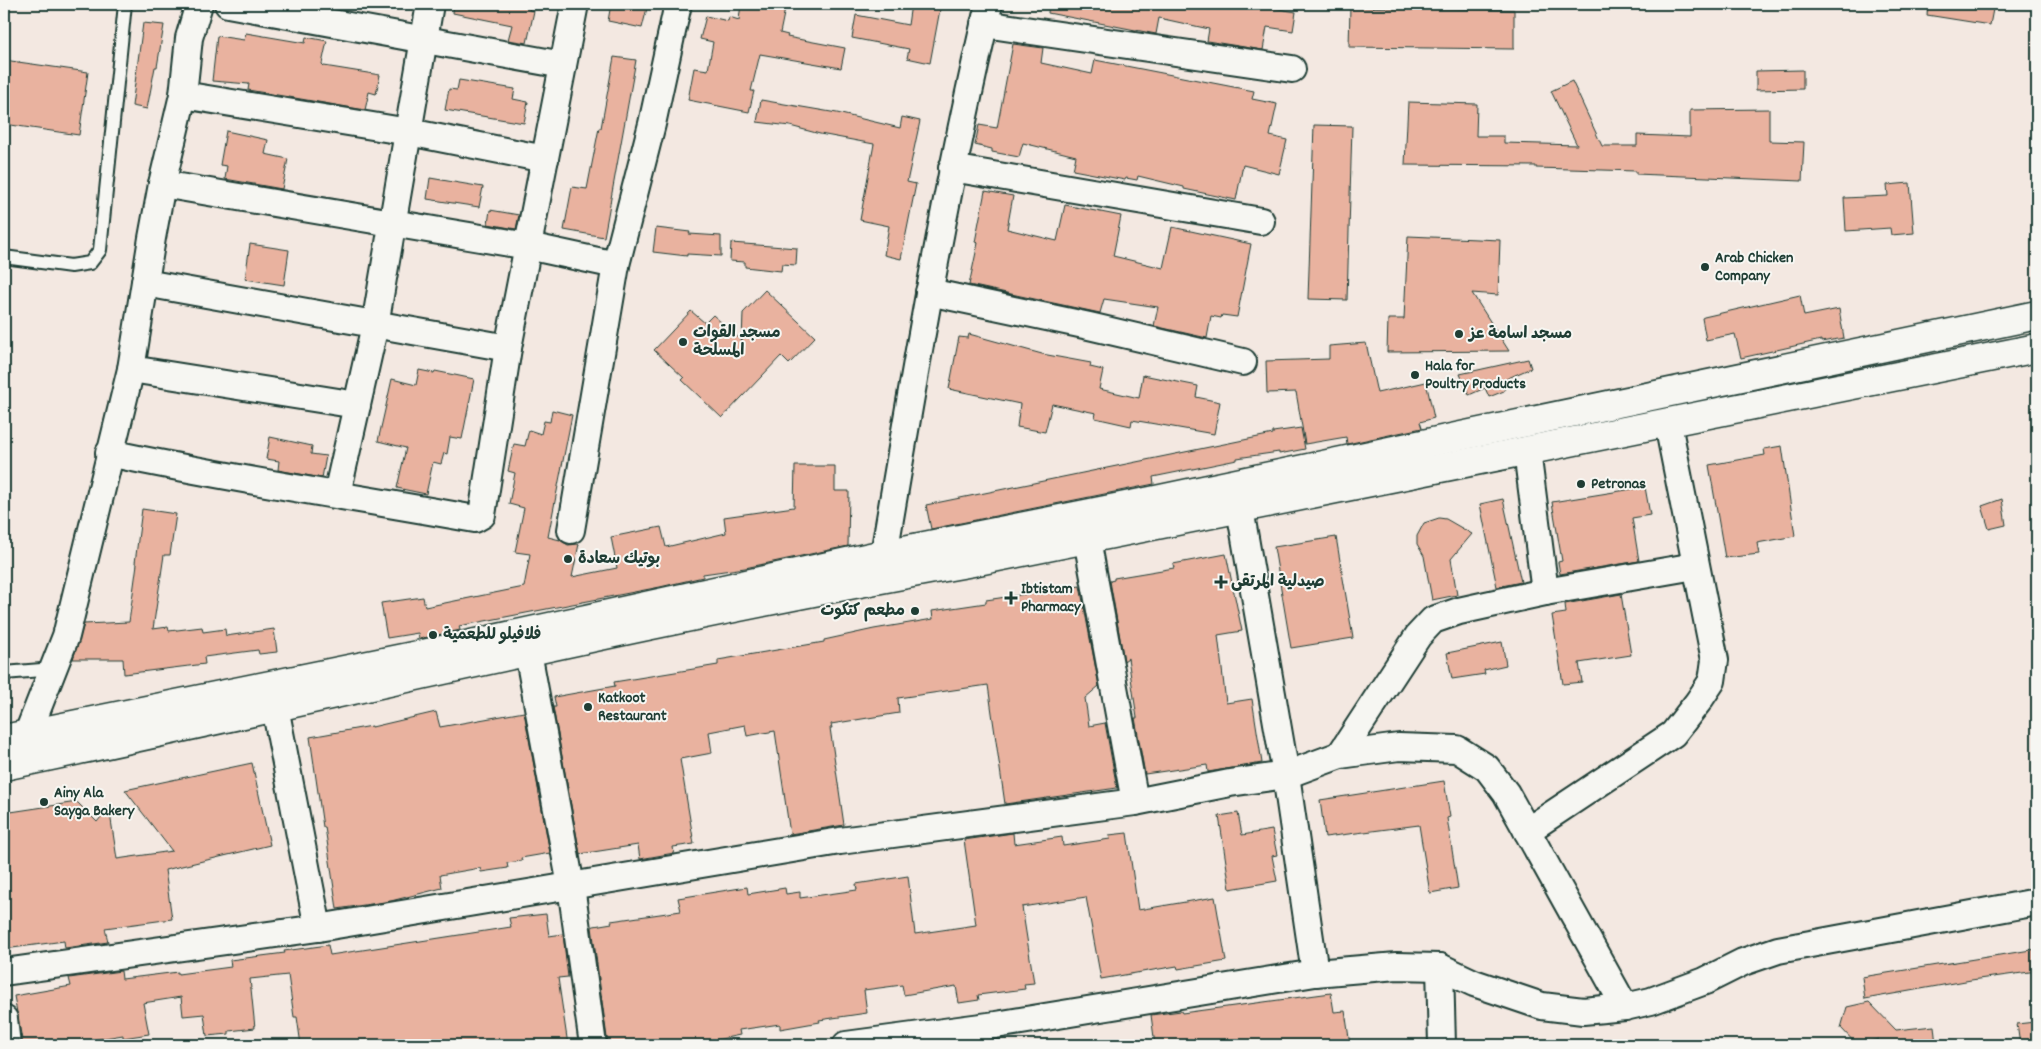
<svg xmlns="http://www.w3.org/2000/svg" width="2041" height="1049" font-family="Dekko,'Playpen Sans Arabic',sans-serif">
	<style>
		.building { fill: #e9b29f; stroke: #1f3d34 }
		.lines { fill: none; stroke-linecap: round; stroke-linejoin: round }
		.service-casing { stroke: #1f3d34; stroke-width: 16 }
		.minor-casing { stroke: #1f3d34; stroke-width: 30 }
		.secondary-casing { stroke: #1f3d34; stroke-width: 31 }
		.service { stroke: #f6f6f2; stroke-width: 12 }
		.minor { stroke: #f6f6f2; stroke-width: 26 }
		.secondary { stroke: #f6f6f2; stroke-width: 28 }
		.poi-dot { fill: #1f3d34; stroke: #f6f6f2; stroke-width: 2 }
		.labels { text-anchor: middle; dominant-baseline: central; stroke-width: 4; stroke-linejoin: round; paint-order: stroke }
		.poi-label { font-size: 16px; font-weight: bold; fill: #1f3d34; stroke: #f6f6f2; text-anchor: start }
	</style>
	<rect width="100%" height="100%" fill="#f3e8e1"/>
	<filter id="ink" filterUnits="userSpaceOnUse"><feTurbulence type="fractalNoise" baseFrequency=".02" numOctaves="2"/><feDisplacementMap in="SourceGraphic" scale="10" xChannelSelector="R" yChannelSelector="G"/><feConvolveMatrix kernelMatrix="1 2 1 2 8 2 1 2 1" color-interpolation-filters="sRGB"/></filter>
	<g filter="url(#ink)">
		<!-- building -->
		<g class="building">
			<path d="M 454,4 L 531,4 L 529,10 L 534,11 L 527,43 L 508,40 L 512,25 L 453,13 Z"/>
			<path d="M 611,4 L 648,4 L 642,28 L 608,21 Z"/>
			<path d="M 741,4 L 786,4 L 780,33 L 788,35 L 787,37 L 845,48 L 841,68 L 760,54 L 751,91 L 754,91 L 749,112 L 688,100 L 694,68 L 708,70 L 713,42 L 700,39 L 706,16 L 728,21 L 729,17 L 739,20 Z"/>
			<path d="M 911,4 L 941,4 L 930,63 L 907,58 L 909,49 L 852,38 L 856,15 L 908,25 Z"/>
			<path d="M 1049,4 L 1250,4 L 1296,12 L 1293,31 L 1267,27 L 1263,50 L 1207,41 L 1209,29 L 1159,18 L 1156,34 L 1048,13 Z"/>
			<path d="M 1928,4 L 1994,4 L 1990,25 L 1927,15 Z"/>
			<path d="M 1350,7 L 1514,10 L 1514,49 L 1349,47 Z"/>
			<path d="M 143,23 L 164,25 L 157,67 L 155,67 L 147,109 L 132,106 Z"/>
			<path d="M 246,33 L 305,43 L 306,37 L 327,41 L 322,64 L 324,66 L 380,75 L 376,94 L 369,92 L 365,110 L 248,90 L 249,84 L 212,81 L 217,36 L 244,40 Z"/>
			<path d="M 1013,44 L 1043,48 L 1041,63 L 1092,74 L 1095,60 L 1254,91 L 1252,99 L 1277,104 L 1270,136 L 1287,140 L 1279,174 L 1243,165 L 1236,200 L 1184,189 L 1184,187 L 1138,176 L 1137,180 L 1126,178 L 1125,180 L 1073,170 L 1076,156 L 1023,143 L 1019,157 L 992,152 L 992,149 L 975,145 L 979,125 L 997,128 Z"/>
			<path d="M 614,57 L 636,60 L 604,237 L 564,230 L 572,187 L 587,189 L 599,128 L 601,128 Z"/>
			<path d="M 4,60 L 88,72 L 79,135 L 4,124 Z"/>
			<path d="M 1803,70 L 1803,89 L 1756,90 L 1756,71 Z"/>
			<path d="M 459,80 L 515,89 L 513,99 L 528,102 L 524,123 L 445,110 L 449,89 L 457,90 Z"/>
			<path d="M 1572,81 L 1602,146 L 1637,146 L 1637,135 L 1690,137 L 1690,110 L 1769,109 L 1769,141 L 1804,142 L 1802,181 L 1636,174 L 1636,171 L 1536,168 L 1536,166 L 1405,165 L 1408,102 L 1477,104 L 1476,136 L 1504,136 L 1504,143 L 1577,145 L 1551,91 Z"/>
			<path d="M 761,100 L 837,113 L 900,128 L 902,117 L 920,121 L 907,182 L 916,184 L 901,259 L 884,255 L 889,226 L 860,220 L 874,144 L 820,134 L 790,126 L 757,122 Z"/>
			<path d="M 1314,125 L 1352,126 L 1347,300 L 1308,299 Z"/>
			<path d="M 226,131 L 268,140 L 265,154 L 288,159 L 282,189 L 225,179 L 227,166 L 220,165 Z"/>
			<path d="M 430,178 L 483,187 L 479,207 L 427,199 Z"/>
			<path d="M 1910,183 L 1914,233 L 1891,235 L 1890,228 L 1846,231 L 1844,198 L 1888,196 L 1887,185 Z"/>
			<path d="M 985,191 L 1013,196 L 1007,229 L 1057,241 L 1065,205 L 1121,216 L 1113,256 L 1163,268 L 1172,227 L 1251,244 L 1237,317 L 1222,315 L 1221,318 L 1211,316 L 1207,338 L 1154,326 L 1158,307 L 1104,299 L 1100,313 L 969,285 L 978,243 L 975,242 Z"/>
			<path d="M 490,210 L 519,215 L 516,229 L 488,224 Z"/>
			<path d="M 656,228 L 690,232 L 689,234 L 721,236 L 721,256 L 687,254 L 687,256 L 653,252 Z"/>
			<path d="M 1408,236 L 1500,240 L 1498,295 L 1472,293 L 1509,351 L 1387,352 L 1388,319 L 1404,319 Z"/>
			<path d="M 731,243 L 797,248 L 796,265 L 782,264 L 781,271 L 745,267 L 745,262 L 730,261 Z"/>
			<path d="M 250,244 L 289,250 L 284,285 L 245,279 Z"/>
			<path d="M 765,290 L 815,337 L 789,364 L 781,356 L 722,418 L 682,380 L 684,378 L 654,350 L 691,311 L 705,323 L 713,315 L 742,341 L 743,313 Z"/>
			<path d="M 1800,295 L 1804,316 L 1839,309 L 1844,338 L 1821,342 L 1821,340 L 1741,358 L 1735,334 L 1706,340 L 1702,318 L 1704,317 Z"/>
			<path d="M 969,334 L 1042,354 L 1091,363 L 1090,367 L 1103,370 L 1099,389 L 1139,398 L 1143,375 L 1198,386 L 1196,397 L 1220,402 L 1214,434 L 1132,420 L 1131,426 L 1095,418 L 1096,413 L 1052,404 L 1045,432 L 1017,427 L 1020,404 L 949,389 L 959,337 L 968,338 Z"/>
			<path d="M 1366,343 L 1377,393 L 1426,382 L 1434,418 L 1420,422 L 1422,428 L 1347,444 L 1346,437 L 1305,444 L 1296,392 L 1267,393 L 1266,361 L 1329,359 L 1329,346 Z"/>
			<path d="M 1528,359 L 1531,368 L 1506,379 L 1504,391 L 1489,397 L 1485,388 L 1469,395 L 1460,374 Z"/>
			<path d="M 419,370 L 434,373 L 435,371 L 474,379 L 462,439 L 450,437 L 447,454 L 444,453 L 441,464 L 433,462 L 426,494 L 397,488 L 406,448 L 378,441 L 392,379 L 416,385 Z"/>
			<path d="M 552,410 L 572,415 L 548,537 L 560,540 L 568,545 L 579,544 L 572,577 L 617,568 L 611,537 L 661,527 L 666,547 L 726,533 L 724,517 L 794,507 L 795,466 L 835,466 L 835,491 L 849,491 L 848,546 L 745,568 L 703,574 L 703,577 L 660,587 L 459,626 L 460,630 L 419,639 L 418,633 L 387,638 L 381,603 L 423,597 L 425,607 L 524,587 L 530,554 L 515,552 L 524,508 L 509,504 L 515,473 L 508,471 L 514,444 L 525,446 L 529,430 L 541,434 L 544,421 L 550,422 Z"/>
			<path d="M 1301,428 L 1305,449 L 1279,454 L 1279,452 L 1237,458 L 1237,460 L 1153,477 L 1154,484 L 931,529 L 926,505 L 1273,434 L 1273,432 Z"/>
			<path d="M 270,437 L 312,446 L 311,454 L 326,456 L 322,478 L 278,470 L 279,461 L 266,459 Z"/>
			<path d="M 1782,446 L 1795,536 L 1757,543 L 1759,554 L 1725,558 L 1709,465 L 1765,455 L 1764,449 Z"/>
			<path d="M 1645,487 L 1650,515 L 1632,518 L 1639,561 L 1560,574 L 1558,562 L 1562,561 L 1552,502 Z"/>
			<path d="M 1503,499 L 1521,582 L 1497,587 L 1480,504 Z"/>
			<path d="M 2002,499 L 2006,525 L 1989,529 L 1982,506 Z"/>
			<path d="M 142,509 L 176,514 L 170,555 L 164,555 L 153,629 L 168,627 L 169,631 L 202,627 L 203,632 L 225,629 L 226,636 L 274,629 L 277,652 L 259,654 L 258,650 L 204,657 L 205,664 L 124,674 L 123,659 L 73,659 L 84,624 L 129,622 L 137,564 L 135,563 Z"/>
			<path d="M 1439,518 L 1446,519 L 1472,534 L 1451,559 L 1457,595 L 1432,600 L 1424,556 L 1417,544 L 1417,536 L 1424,523 Z"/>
			<path d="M 1336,537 L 1353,638 L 1291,648 L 1274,547 Z"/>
			<path d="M 1226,554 L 1242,631 L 1218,635 L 1226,703 L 1252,699 L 1262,763 L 1208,772 L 1207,765 L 1145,774 L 1135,718 L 1137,718 L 1128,658 L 1124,661 L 1110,581 L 1114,580 L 1114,578 L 1174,568 L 1173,564 Z"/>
			<path d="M 1080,586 L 1099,686 L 1085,698 L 1089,726 L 1105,723 L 1117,788 L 1005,804 L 988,685 L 898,698 L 899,713 L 831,724 L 832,728 L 830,728 L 844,825 L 790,834 L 775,731 L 747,736 L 745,725 L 709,732 L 712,753 L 680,759 L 694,844 L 673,847 L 674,853 L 640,859 L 638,845 L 580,854 L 553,707 L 556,707 L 554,697 L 615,686 L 614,682 L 718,665 L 718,660 L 824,642 L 824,640 L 874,629 L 933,619 L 932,611 L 986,603 L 986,600 Z"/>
			<path d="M 1621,594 L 1631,655 L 1579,663 L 1582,682 L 1563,684 L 1552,615 L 1566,613 L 1565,604 Z"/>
			<path d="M 1502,642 L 1506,665 L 1484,670 L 1485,674 L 1452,679 L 1447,653 Z"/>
			<path d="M 436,712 L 440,727 L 524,712 L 550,853 L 521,858 L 522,861 L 507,863 L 508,868 L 481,872 L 480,868 L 440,875 L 442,888 L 391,901 L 337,909 L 325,827 L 323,827 L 310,737 L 372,726 L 372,727 Z"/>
			<path d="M 252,763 L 270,845 L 165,870 L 172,919 L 105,928 L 108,942 L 65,948 L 64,941 L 5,949 L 4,813 L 77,802 L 97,822 L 109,807 L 117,859 L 172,851 L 125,790 Z"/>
			<path d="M 1444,781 L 1450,817 L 1447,818 L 1458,888 L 1430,893 L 1419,825 L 1325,837 L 1320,800 Z"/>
			<path d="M 1238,813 L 1242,835 L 1272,830 L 1277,855 L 1272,856 L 1277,881 L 1230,889 L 1219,816 Z"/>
			<path d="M 1013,833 L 1014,844 L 1062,837 L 1063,846 L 1110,839 L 1109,835 L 1127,833 L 1138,910 L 1215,897 L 1226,961 L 1178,969 L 1177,966 L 1101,979 L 1086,897 L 1022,907 L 1034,983 L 1024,984 L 1025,989 L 978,995 L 979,1000 L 959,1003 L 956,986 L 904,995 L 902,985 L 864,990 L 867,1013 L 819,1020 L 820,1022 L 780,1029 L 780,1024 L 739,1030 L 740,1035 L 706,1042 L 706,1045 L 666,1045 L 665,1041 L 632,1045 L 608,1045 L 592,927 L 594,926 L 612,923 L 611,921 L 681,911 L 678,898 L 747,887 L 748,894 L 785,888 L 786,894 L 800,892 L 800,898 L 857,890 L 856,884 L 908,876 L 915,934 L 976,925 L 964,840 Z"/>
			<path d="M 546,914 L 549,936 L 563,934 L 568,977 L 558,978 L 568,1045 L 301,1045 L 297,1017 L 294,1017 L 288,975 L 250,979 L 255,1028 L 229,1031 L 229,1034 L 207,1036 L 204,1014 L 183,1016 L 181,997 L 143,1003 L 149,1034 L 123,1038 L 123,1035 L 73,1043 L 74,1045 L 23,1045 L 14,996 L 71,986 L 69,978 L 121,971 L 122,979 L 178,972 L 178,974 L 231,967 L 230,960 L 285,953 L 284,951 L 328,945 L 330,955 L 511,927 L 509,918 Z"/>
			<path d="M 2037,949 L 2037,971 L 1971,980 L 1865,999 L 1862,977 Z"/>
			<path d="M 1331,993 L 1334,1012 L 1345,1011 L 1350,1045 L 1155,1045 L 1151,1015 L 1181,1011 L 1182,1013 Z"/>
			<path d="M 1869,1002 L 1896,1030 L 1934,1026 L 1936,1045 L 1878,1045 L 1878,1039 L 1857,1045 L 1841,1028 L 1847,1007 Z"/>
			<path d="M 2035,1022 L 2037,1045 L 2020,1045 L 2017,1024 Z"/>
		</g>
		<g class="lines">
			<defs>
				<g id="service">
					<path d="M 4,257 L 71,266 L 90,263 L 100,250 L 125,4"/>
					<path d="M 4,673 L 54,669"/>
				</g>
				<g id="minor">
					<path d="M 228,4 L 563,65"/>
					<path d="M 984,24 L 1292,69"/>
					<path d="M 183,95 L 409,132 L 545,159"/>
					<path d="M 952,168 L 1261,221"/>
					<path d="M 162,184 L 528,246 L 616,265"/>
					<path d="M 145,283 L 508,348"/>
					<path d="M 929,292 L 1089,326 L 1243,362"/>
					<path d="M 131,369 L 357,405"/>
					<path d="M 1527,451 L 1545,592"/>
					<path d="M 109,453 C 230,479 353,497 475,519 L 482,515 L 508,348 L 575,4"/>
					<path d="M 337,494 L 375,325 L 430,4"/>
					<path d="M 1240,509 L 1286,775 L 1315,973"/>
					<path d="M 571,530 L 616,265 L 652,124 L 678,4"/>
					<path d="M 1087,539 L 1135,802"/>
					<path d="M 888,575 L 884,554 C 915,370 946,186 989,4"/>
					<path d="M 528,652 L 571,886 L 593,1045"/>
					<path d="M 275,707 L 318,928"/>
					<path d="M 28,754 L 28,733 L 66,636 L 131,369 L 152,238 L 162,184 L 183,95 L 189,38 L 199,4"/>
					<path d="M 1340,755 L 1418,636 L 1433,620 L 1459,611 L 1545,592 L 1695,566"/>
					<path d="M 1527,831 L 1673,734 L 1698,702 L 1712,681 L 1715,660 L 1668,424"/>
					<path d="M 1440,967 L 1442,1045"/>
					<path d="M 4,972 L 318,928 L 840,841 L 1135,802 L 1230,783 L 1286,775 L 1340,755 L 1399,747 L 1457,749 L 1487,768 L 1506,793 L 1625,1007"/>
					<path d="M 4,1019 L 7,1045"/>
					<path d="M 846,1045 L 996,1025 L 1315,973 L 1397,966 L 1440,967 L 1474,983 L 1542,1006 L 1583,1011 L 1625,1007 L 1651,1001 L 1705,981 L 1743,962 L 1778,950 L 2037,902"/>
				</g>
				<g id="secondary">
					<path d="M 4,739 L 462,646 L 884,554 L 1151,501 L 2037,315"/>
					<path d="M 4,766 C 327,698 648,620 973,562 L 2037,348"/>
				</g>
			</defs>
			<!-- service casing -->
			<use href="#service" class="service-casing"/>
			<!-- minor casing -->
			<use href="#minor" class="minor-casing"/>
			<!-- secondary casing -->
			<use href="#secondary" class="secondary-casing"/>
			<!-- service -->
			<use href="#service" class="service"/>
			<!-- minor -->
			<use href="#minor" class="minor"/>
			<!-- secondary -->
			<use href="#secondary" class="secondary"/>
		</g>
	</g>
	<!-- markers -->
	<g class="poi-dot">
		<circle cx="1705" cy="267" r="5"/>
		<circle cx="1459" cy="334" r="5"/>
		<circle cx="683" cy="342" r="5"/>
		<circle cx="1415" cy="375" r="5"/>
		<circle cx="1581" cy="484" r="5"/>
		<circle cx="568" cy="559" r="5"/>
		<path d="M1218.5 574.5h5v5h5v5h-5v5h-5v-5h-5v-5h5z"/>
		<path d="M1008.5 590.5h5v5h5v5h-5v5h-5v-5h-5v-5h5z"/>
		<circle cx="915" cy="611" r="5"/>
		<circle cx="433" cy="635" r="5"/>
		<circle cx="588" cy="707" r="5"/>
		<circle cx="44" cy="802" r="5"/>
	</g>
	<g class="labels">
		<!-- poi labels -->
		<g class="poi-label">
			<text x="1715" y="258">Arab Chicken<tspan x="1715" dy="18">Company</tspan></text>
			<text x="693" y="333">مسجد القوات<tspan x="693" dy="18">المسلحة</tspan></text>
			<text x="1469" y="334">مسجد اسامة عز</text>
			<text x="1425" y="366">Hala for<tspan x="1425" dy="18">Poultry Products</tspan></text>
			<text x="1591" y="484">Petronas</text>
			<text x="578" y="559">بوتيك سعادة</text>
			<text x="1231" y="582">صيدلية المرتقى</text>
			<text x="1021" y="589">Ibtistam<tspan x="1021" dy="18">Pharmacy</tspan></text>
			<text x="905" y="611" text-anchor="end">مطعم كتكوت</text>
			<text x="443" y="635">فلافيلو للطعمية</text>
			<text x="598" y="698">Katkoot<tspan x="598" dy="18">Restaurant</tspan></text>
			<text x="54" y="793">Ainy Ala<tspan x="54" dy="18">Sayga Bakery</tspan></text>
		</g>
	</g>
	<!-- margin -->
	<rect width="2041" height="1049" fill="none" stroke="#f6f6f2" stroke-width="20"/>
	<rect x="10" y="10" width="2021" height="1029" fill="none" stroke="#1f3d34" stroke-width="2" filter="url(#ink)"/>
</svg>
